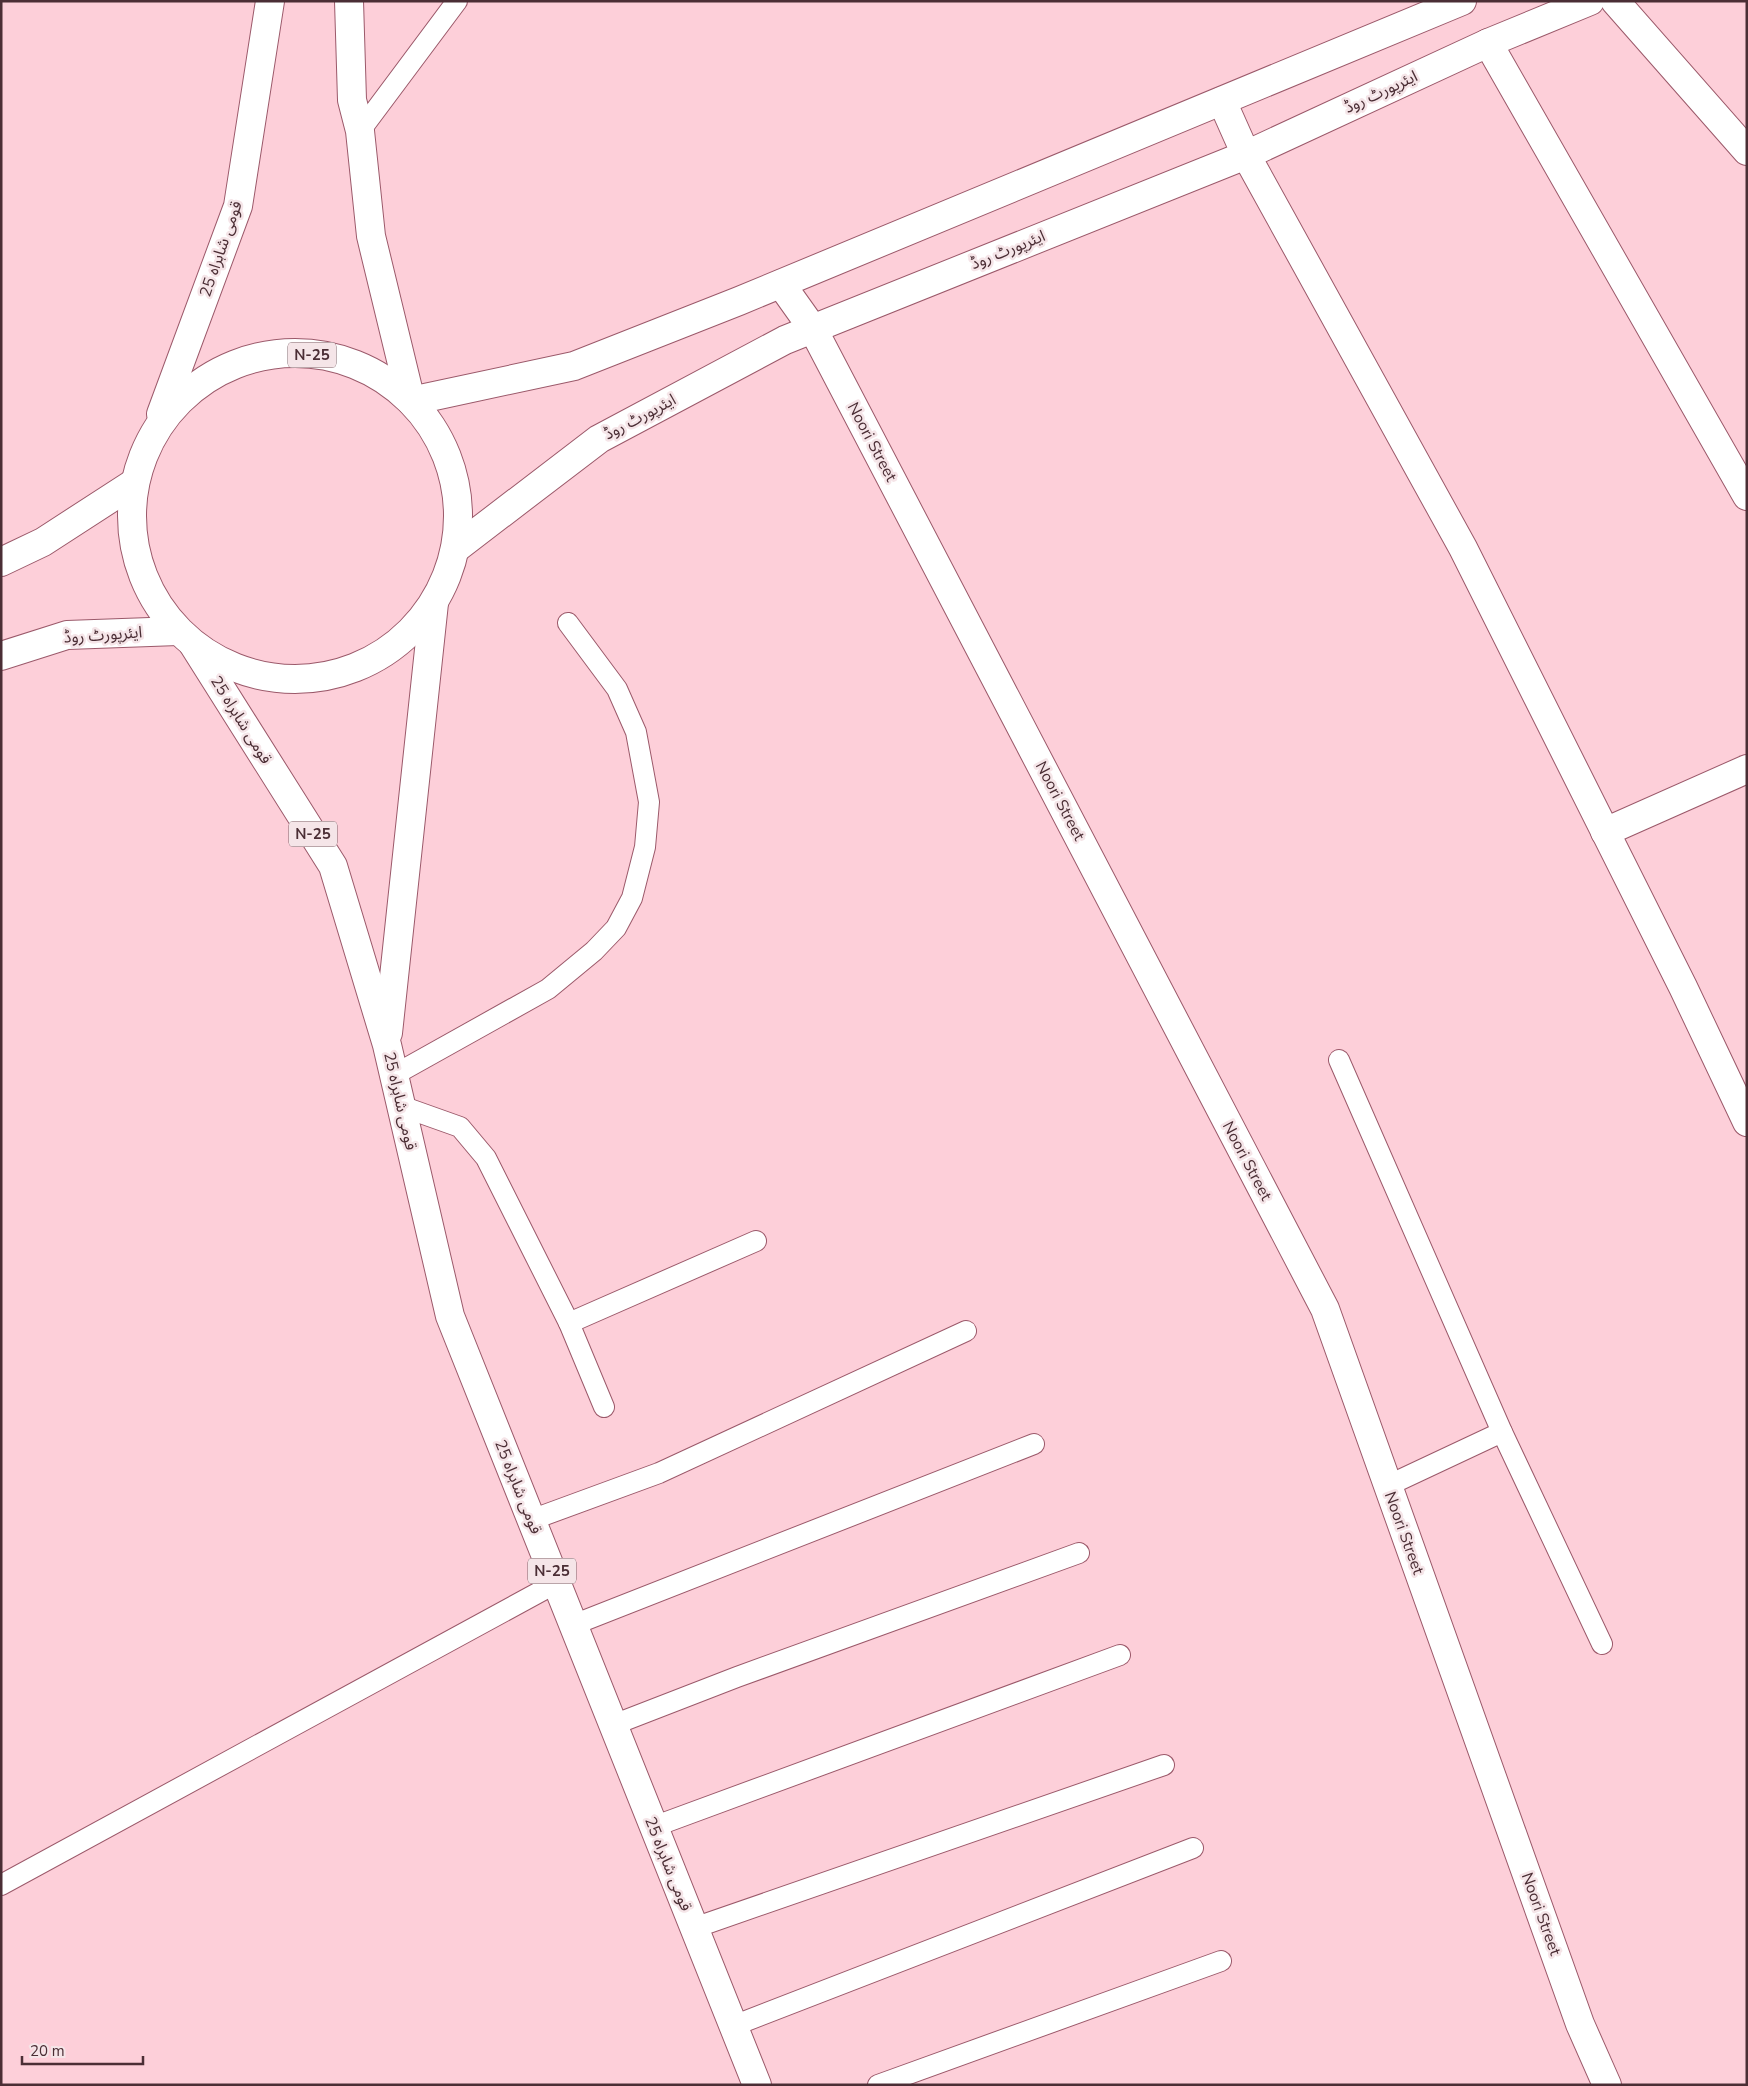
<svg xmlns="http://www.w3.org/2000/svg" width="1748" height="2086" font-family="'Nunito Sans','Noto Sans Arabic',sans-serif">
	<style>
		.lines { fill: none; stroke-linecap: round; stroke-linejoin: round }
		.service-casing { stroke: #9b596a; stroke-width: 22 }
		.minor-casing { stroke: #9b596a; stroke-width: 30 }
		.tertiary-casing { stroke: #9b596a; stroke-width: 30 }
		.secondary-casing { stroke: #9b596a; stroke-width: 30 }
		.trunk-casing { stroke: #9b596a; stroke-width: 30 }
		.service { stroke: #fff; stroke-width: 20 }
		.minor { stroke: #fff; stroke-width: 28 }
		.tertiary { stroke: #fff; stroke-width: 28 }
		.secondary { stroke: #fff; stroke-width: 28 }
		.trunk { stroke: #fff; stroke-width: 28 }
		.labels { text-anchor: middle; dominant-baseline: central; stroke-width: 5; stroke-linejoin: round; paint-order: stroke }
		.shield { fill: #f5e5e8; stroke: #7e656b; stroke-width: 1 }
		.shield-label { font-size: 15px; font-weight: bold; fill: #4b2e35 }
		.street-label { font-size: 16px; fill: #4b2e35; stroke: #f5e5e8 }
	</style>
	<rect width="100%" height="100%" fill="#fdcfd9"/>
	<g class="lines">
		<defs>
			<g id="service">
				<path d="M 360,131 L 457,1"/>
				<path d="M 1339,1060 L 1502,1432 L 1602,1644"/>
				<path d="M 394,1075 L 548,989 L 594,951 L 616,928 L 632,898 L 645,847 L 649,802 L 636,732 L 617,689 L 568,623"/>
				<path d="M 401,1106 L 460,1127 L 486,1158 L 569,1323 L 604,1407"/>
				<path d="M 569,1323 L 756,1241"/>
				<path d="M 1387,1486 L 1502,1432"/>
				<path d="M 531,1520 L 659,1473 L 966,1331"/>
				<path d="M 573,1625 L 1034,1444"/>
				<path d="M 613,1725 L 737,1677 L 1079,1553"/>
				<path d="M 653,1827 L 1120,1655"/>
				<path d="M 1,1885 L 556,1583"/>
				<path d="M 694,1928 L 1164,1765"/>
				<path d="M 733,2026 L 1193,1848"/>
				<path d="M 878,2085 L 1221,1961"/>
			</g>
			<g id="minor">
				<path d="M 1615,1 L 1747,151"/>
				<path d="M 1488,43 L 1747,496"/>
				<path d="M 1222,101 L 1246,155 L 1463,548 L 1683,987 L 1747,1122"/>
				<path d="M 781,284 L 813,329 L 1325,1309 L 1580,2024 L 1607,2085"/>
				<path d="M 1605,832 L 1747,769"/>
			</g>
			<g id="tertiary">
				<path d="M 411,401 L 574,366 L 739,301 L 1462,1"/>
				<path d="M 455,549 L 599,439 L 785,340 L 1246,155 L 1488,43 L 1590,1"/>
			</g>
			<g id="secondary">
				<path d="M 1,562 L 43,542 L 134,483"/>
				<path d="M 1,656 L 67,635 L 178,631"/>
			</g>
			<g id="trunk">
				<path d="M 349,1 L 352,100 L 360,131 L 371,236 L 411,401"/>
				<circle cx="295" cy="516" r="163"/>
				<path d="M 161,414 L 238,206 L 270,1"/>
				<path d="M 193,644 L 333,866 L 387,1045 L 450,1316 L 757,2085"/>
				<path d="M 388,1033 L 434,603"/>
			</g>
		</defs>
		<!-- service casing -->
		<use href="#service" class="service-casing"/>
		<!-- minor casing -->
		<use href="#minor" class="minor-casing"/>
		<!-- tertiary casing -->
		<use href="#tertiary" class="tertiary-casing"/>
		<!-- secondary casing -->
		<use href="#secondary" class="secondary-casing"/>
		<!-- trunk casing -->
		<use href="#trunk" class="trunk-casing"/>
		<!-- service -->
		<use href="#service" class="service"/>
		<!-- minor -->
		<use href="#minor" class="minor"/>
		<!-- tertiary -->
		<use href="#tertiary" class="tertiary"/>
		<!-- secondary -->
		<use href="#secondary" class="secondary"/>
		<!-- trunk -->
		<use href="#trunk" class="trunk"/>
	</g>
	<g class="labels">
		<!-- shield labels -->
		<g class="shield">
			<rect x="288" y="342.5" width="48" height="25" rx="4"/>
			<rect x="289" y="821.5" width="48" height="25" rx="4"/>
			<rect x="528" y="1558.5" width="48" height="25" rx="4"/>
		</g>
		<g class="shield-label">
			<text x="312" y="355">N-25</text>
			<text x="313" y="834">N-25</text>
			<text x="552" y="1571">N-25</text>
		</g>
		<!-- street labels -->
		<g class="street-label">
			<text transform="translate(1381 92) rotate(-25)">ایئرپورٹ روڈ</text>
			<text transform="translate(221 249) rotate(-71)">قومی شاہراہ 25</text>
			<text transform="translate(1008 250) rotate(-22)">ایئرپورٹ روڈ</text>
			<text transform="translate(640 417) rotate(-28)">ایئرپورٹ روڈ</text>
			<text transform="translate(872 442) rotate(62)">Noori Street</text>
			<text transform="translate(103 635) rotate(-4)">ایئرپورٹ روڈ</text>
			<text transform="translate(241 720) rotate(58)">قومی شاہراہ 25</text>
			<text transform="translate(1060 801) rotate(62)">Noori Street</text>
			<text transform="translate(400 1101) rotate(77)">قومی شاہراہ 25</text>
			<text transform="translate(1247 1161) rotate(62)">Noori Street</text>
			<text transform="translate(518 1487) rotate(68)">قومی شاہراہ 25</text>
			<text transform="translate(1404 1533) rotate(70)">Noori Street</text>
			<text transform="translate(668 1864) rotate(68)">قومی شاہراہ 25</text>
			<text transform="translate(1541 1914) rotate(70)">Noori Street</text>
		</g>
	</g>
	<!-- border -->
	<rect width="1748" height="2086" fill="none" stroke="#4b2e35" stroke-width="5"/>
	<!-- scale -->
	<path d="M22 2056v8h121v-8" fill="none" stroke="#4b2e35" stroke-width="2.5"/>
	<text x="30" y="2056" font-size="15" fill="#4b2e35" stroke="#f5e5e8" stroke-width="4" paint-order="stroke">20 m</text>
</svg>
